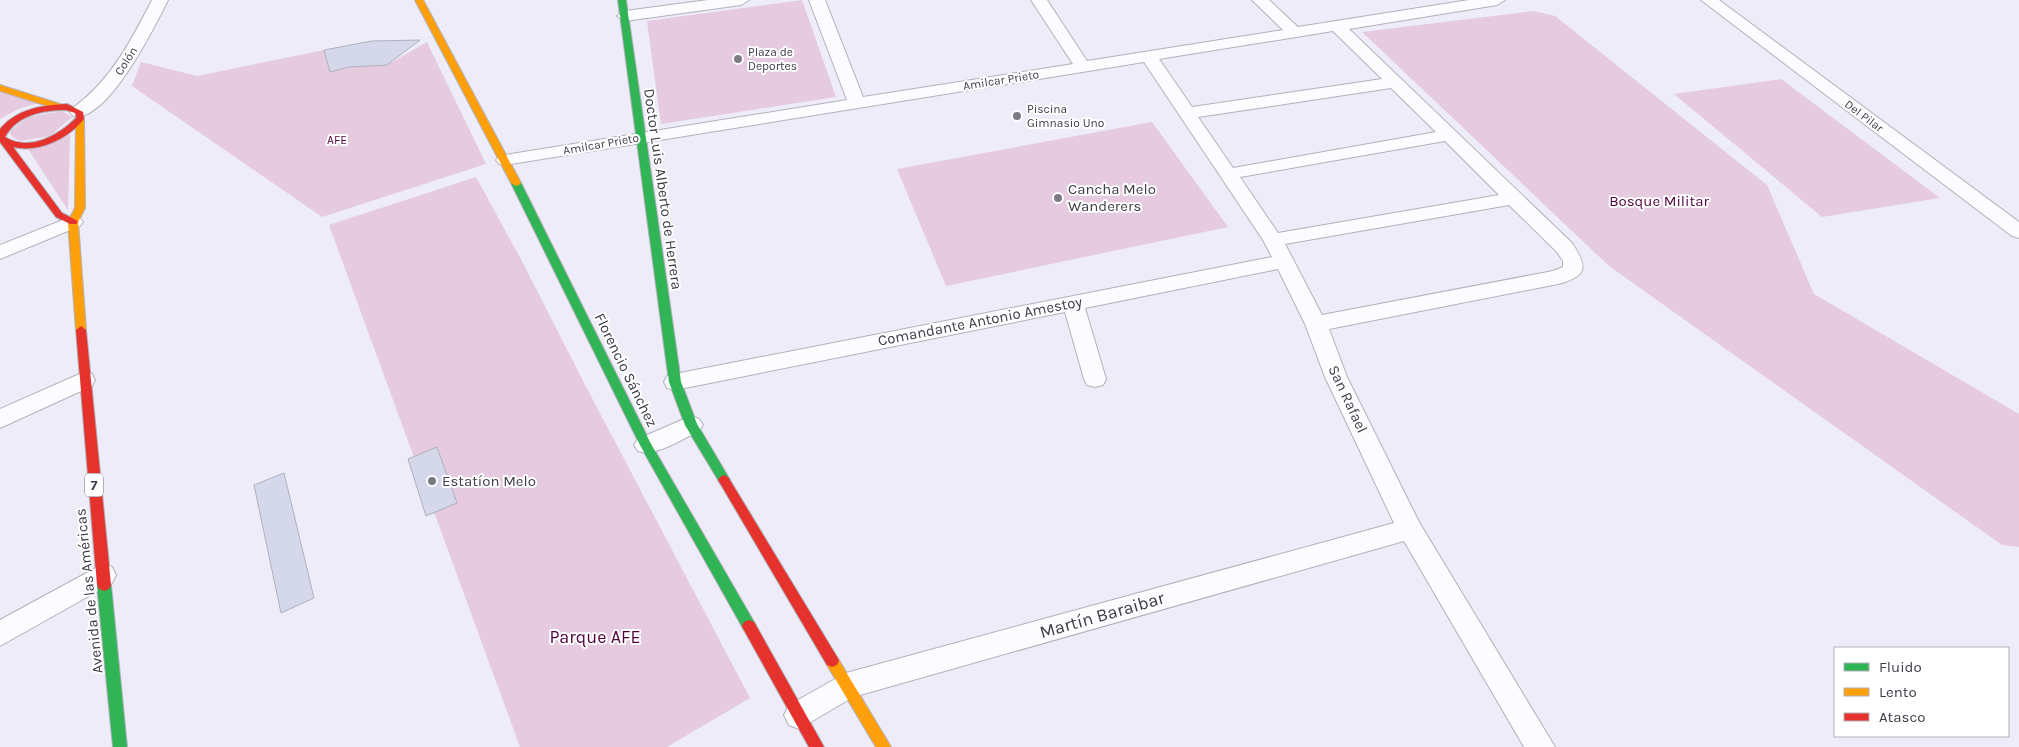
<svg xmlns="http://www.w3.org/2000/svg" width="2019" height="747" font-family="Karla,sans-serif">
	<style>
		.green { fill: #e5cae0 }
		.building { fill: #d4d8ea; stroke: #aeb0ba }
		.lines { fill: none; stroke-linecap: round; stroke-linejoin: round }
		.street-casing { stroke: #b2b1bb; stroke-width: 2 }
		.fast-casing { stroke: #b2b1bb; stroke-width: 2 }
		.slow-casing { stroke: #b2b1bb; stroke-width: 2 }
		.jam-casing { stroke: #b2b1bb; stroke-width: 2 }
		.street { fill: #fcfcfe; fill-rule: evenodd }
		.fast { fill: #30b455; fill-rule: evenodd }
		.slow { fill: #ff9f0a; fill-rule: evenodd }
		.jam { fill: #e5322d; fill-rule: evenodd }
		.poi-dot { fill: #7b7a85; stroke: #fff; stroke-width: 2 }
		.labels { text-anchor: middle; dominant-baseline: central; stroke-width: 4; stroke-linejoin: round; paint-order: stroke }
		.far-poi-label { font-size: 12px; fill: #3d3c47; stroke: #fff; text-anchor: start }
		.far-street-label { font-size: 12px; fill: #3d3c47; stroke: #fff }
		.far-park-label { font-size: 12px; fill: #51023e; stroke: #fff }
		.shield { fill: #fff; stroke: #77767e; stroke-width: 1 }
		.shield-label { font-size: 14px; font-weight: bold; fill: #3d3c47 }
		.street-label { font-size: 15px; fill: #3d3c47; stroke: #fff }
		.poi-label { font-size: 15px; fill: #3d3c47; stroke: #fff; text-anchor: start }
		.park-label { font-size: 15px; fill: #51023e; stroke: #fff }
		.near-street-label { font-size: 18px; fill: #3d3c47; stroke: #fff }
		.near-park-label { font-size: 18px; fill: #51023e; stroke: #fff }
	</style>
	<rect width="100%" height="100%" fill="#edecf8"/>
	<!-- green -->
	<g class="green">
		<path d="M 802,0 L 836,97 L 661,124 L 647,21 Z"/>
		<path d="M 1534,11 L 1555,16 L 1767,185 L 1814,294 L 2019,414 L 2019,547 L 2002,545 L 1609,266 L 1362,32 Z"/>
		<path d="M 427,42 L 486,164 L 322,217 L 132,86 L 141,62 L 197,76 L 324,50 L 330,72 L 349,67 L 387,65 Z"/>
		<path d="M 1781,79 L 1940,198 L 1822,217 L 1674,94 Z"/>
		<path d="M 0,92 L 39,103 L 18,109 L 0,119 Z"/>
		<path d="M 62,111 L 72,117 L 50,136 L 20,141 L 11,136 L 10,131 L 28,117 Z"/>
		<path d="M 1152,122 L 1228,227 L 946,286 L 897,169 Z"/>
		<path d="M 70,133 L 68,210 L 28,149 Z"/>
		<path d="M 476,177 L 524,265 L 582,379 L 750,698 L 667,747 L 520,747 L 329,225 Z"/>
	</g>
	<!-- building -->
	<g class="building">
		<path d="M 420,40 L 387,65 L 349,67 L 330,72 L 324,50 L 372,41 Z"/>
		<path d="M 437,447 L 457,503 L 426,516 L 408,459 Z"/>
		<path d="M 284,473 L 314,598 L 281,613 L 254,485 Z"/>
	</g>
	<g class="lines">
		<defs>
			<g id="street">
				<path d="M 152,0 L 168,0 C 155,26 107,124 73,116 L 70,112 L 73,108 C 111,80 131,41 152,0 Z"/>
				<path d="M 708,0 L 749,0 L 741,5 L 625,21 L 617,16 L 625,11 Z"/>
				<path d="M 809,0 L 825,0 L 863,97 L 1073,64 L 1031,0 L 1047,0 L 1087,61 L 1283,30 L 1252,0 L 1269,0 L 1298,27 L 1469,0 L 1505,0 L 1497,5 L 1349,29 L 1572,243 C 1588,267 1588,276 1558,284 L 1329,329 L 1347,377 L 1419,522 L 1555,747 L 1524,747 L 1404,541 L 853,697 L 799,729 L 789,725 L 784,715 L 789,705 L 846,673 L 1394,523 L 1325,377 L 1305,324 L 1278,269 L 1085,308 L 1106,379 L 1103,385 L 1095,387 L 1087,385 L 1084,379 L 1065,312 L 675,390 L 667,388 L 664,382 L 667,376 L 675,374 L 1272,257 L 1263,240 L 1144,62 L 505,165 L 499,164 L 496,160 L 499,156 L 505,155 L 847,100 ZM 1333,31 L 1382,79 L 1192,107 L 1159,59 ZM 1391,88 L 1436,132 L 1233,168 L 1198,117 ZM 1445,141 L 1499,195 L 1278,233 L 1240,177 ZM 1509,205 L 1557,252 L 1563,261 L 1563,267 L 1553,271 L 1322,315 L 1285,244 Z"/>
				<path d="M 1701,0 L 1719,0 L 2019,222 L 2019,238 L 2012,236 Z"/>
				<path d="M 73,216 L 80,218 L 83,222 L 80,226 L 0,259 L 0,245 Z"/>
				<path d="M 84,372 L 92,374 L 95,380 L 92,386 L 0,428 L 0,409 Z"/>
				<path d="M 691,416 L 699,419 L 703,425 L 699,431 C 682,439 656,457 638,451 L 634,445 L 638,439 Z"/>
				<path d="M 103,564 L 112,567 L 116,575 L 112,583 L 0,646 L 0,620 Z"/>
			</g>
			<g id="fast">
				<path d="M 618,0 L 626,0 L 681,382 L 697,424 L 730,480 L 728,483 L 724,485 L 720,483 L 685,425 L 669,382 Z"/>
				<path d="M 516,180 L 521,183 L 651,444 L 754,622 L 756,626 L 754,630 L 749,632 L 744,630 L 640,445 L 511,183 Z"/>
				<path d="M 104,579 L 109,581 L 111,585 L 127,747 L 113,747 L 97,585 L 99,581 Z"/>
			</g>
			<g id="slow">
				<path d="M 415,0 L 423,0 L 521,183 L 519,185 L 516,186 L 511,183 Z"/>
				<path d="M 0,85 L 60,104 L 61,106 L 57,109 L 54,108 L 0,91 Z"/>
				<path d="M 80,116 L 84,119 L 85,208 L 78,222 L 86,330 L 81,334 L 76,330 L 68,222 L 75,208 L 76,119 Z"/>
				<path d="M 832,655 L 837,657 L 891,747 L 876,747 L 827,665 L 825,661 L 827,657 Z"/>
			</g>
			<g id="jam">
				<path d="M 67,104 L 83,112 L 84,119 C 68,139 38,153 13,147 L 62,213 L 76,220 L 78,222 L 76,224 L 70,224 L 56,217 L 0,142 L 0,129 C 17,109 42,105 67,104 ZM 66,110 L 75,113 L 76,118 C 58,136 29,152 5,137 C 17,115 42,110 66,110 Z"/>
				<path d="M 81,326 L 86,330 L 111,585 L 109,589 L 104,591 L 99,589 L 97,585 L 76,330 Z"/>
				<path d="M 724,475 L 728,477 L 837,657 L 839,661 L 837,665 L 832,667 L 827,665 L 720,483 L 718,480 L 720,477 Z"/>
				<path d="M 749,620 L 754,622 L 824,747 L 809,747 L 744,630 L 742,626 L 744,622 Z"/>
			</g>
		</defs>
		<!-- street casing -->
		<use href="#street" class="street-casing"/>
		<!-- fast casing -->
		<use href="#fast" class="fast-casing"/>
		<!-- slow casing -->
		<use href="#slow" class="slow-casing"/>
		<!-- jam casing -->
		<use href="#jam" class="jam-casing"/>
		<!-- street -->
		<use href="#street" class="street"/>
		<!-- fast -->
		<use href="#fast" class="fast"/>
		<!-- slow -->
		<use href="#slow" class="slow"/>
		<!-- jam -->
		<use href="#jam" class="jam"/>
	</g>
	<!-- markers -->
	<g class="poi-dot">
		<circle cx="738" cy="59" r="5"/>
		<circle cx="1017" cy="116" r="5"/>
		<circle cx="1058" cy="198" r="5"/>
		<circle cx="432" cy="481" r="5"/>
	</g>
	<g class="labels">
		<!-- far-poi labels -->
		<g class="far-poi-label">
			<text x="748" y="52">Plaza de<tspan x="748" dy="14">Deportes</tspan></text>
			<text x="1027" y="109">Piscina<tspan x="1027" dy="14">Gimnasio Uno</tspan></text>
		</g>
		<!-- far-street labels -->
		<g class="far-street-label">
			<text transform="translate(126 61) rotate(-57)">Colón</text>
			<text transform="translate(1001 80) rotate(-9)">Amilcar Prieto</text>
			<text transform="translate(1864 116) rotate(37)">Del Pilar</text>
			<text transform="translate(601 144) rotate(-10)">Amilcar Prieto</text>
		</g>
		<!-- far-park labels -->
		<g class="far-park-label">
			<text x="337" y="140">AFE</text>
		</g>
		<!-- shield labels -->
		<rect class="shield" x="85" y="473.5" width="18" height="23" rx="4"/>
		<g class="shield-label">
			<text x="94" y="485">7</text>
		</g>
		<!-- street labels -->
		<g class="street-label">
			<text transform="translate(663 189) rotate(82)">Doctor Luis Alberto de Herrera</text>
			<text transform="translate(980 321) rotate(-11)">Comandante Antonio Amestoy</text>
			<text transform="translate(626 370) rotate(64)">Florencio Sánchez</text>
			<text transform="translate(1348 399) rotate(65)">San Rafael</text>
			<text transform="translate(89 591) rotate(-96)">Avenida de las Américas</text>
		</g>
		<!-- poi labels -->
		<g class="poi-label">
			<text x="1068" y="189">Cancha Melo<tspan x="1068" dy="17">Wanderers</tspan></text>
			<text x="442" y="481">Estatíon Melo</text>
		</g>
		<!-- park labels -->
		<g class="park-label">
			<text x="1659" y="201">Bosque Militar</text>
		</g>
		<!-- near-street labels -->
		<g class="near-street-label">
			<text transform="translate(1102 615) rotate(-16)">Martín Baraibar</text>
		</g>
		<!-- near-park labels -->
		<g class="near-park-label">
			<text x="595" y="637">Parque AFE</text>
		</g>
	</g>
	<!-- legend -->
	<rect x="1834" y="647" width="175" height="90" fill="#ffffff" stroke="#b1b1b5"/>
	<rect x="1844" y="663" width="25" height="8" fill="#30b455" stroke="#b1b1b5"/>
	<text x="1879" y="672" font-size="15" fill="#3d3c47">Fluido</text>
	<rect x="1844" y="688" width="25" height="8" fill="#ff9f0a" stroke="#b1b1b5"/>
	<text x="1879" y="697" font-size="15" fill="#3d3c47">Lento</text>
	<rect x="1844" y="713" width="25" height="8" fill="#e5322d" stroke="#b1b1b5"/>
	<text x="1879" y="722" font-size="15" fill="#3d3c47">Atasco</text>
</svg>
